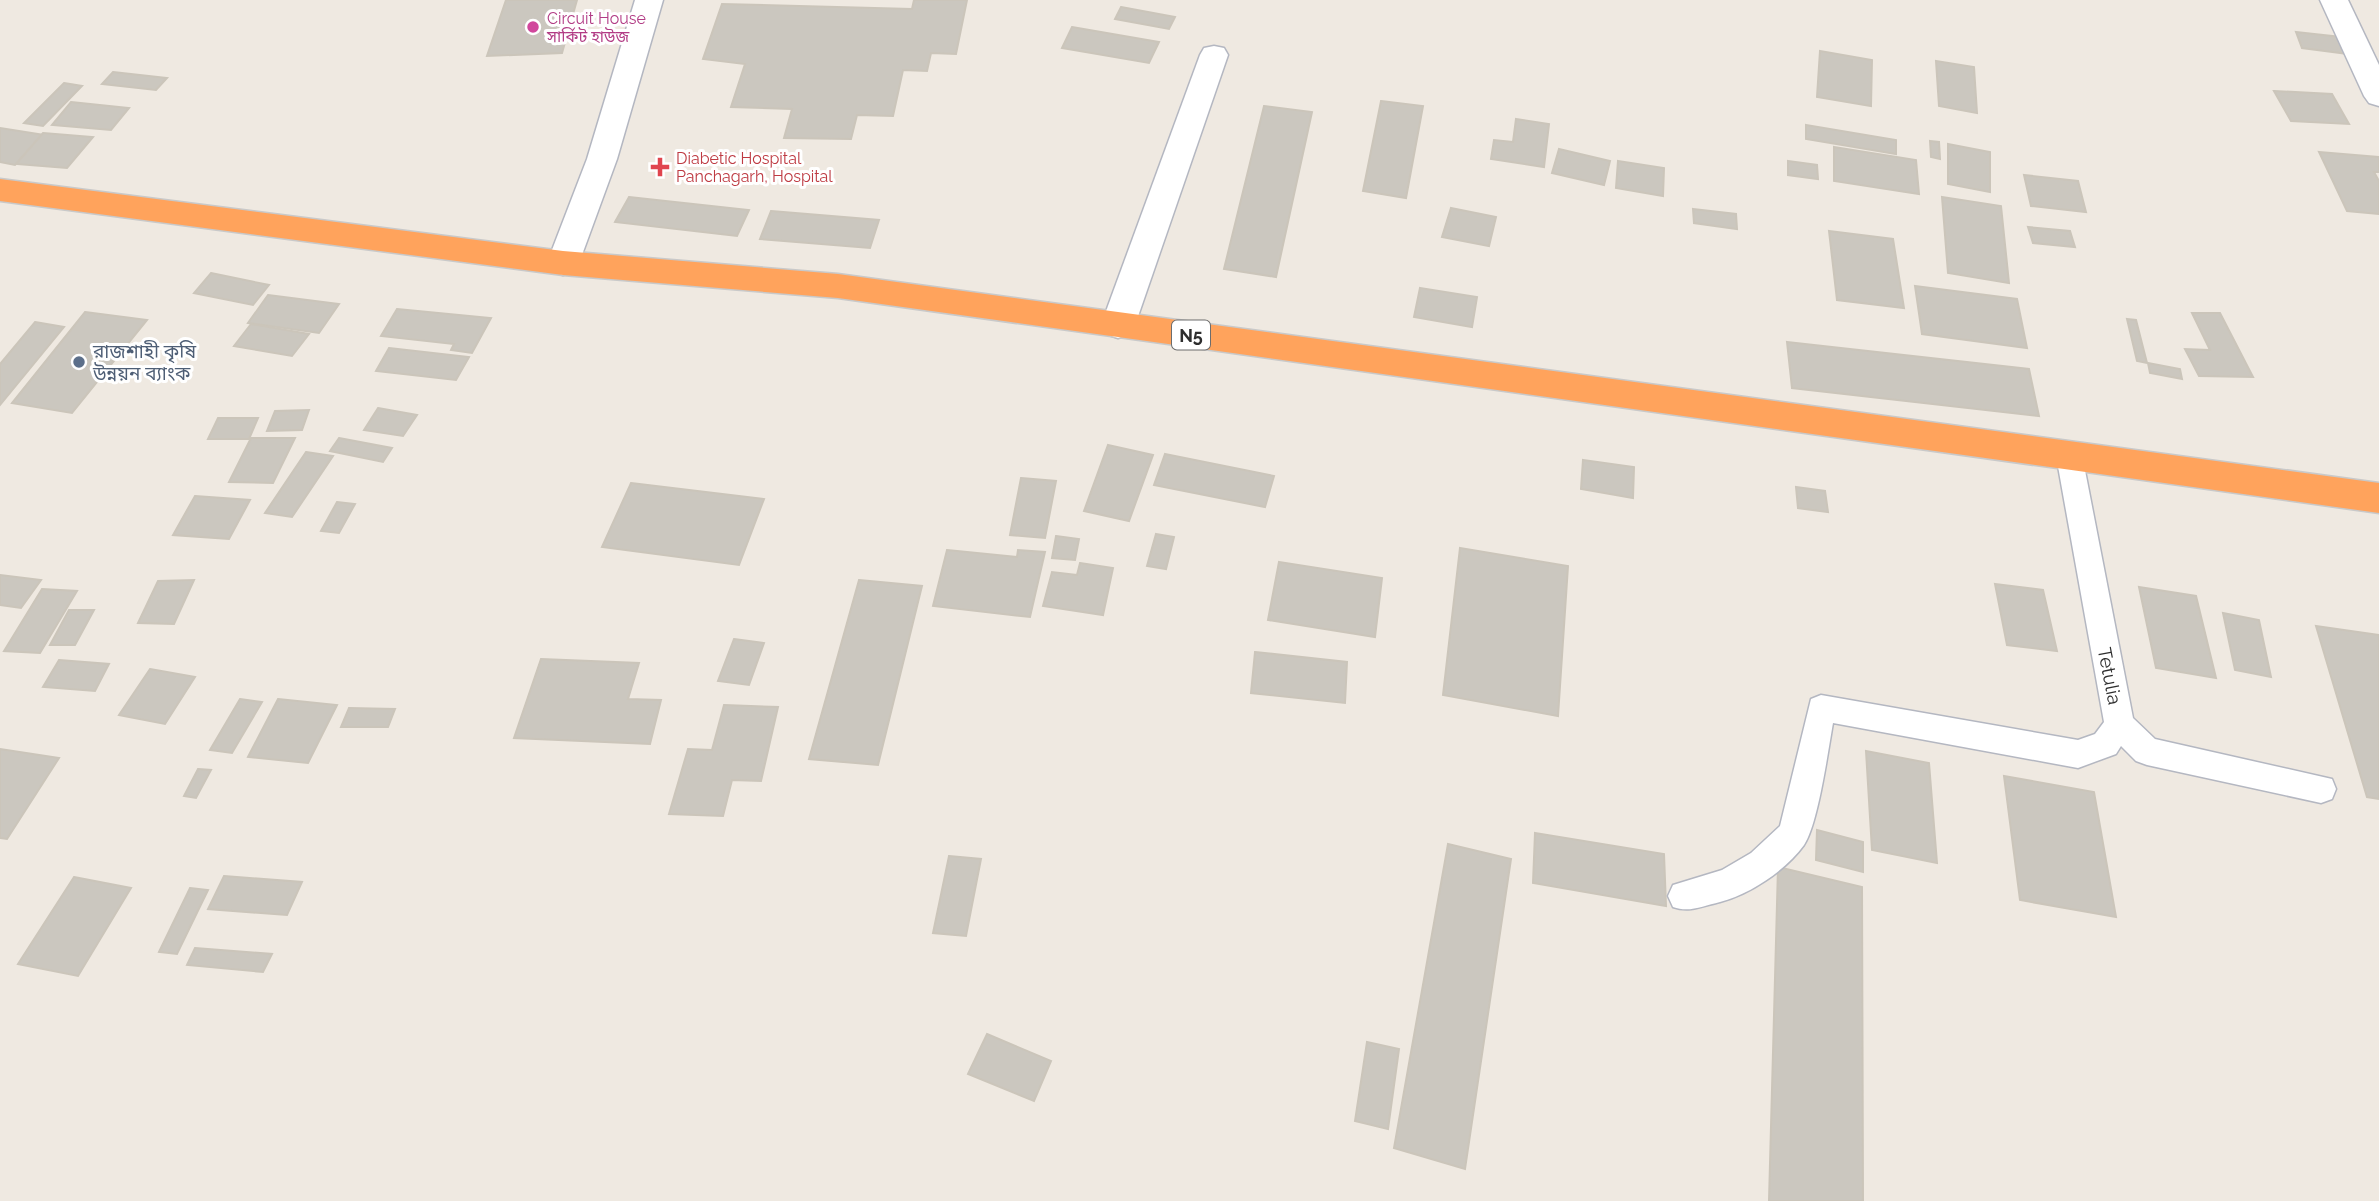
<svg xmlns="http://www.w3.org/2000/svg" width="2379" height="1201" font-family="Raleway,'Noto Sans Bengali',sans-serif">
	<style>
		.building { fill: #cbc7bf; stroke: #cbc5ba; stroke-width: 2 }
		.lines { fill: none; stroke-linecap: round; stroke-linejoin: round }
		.lane-casing { stroke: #b4b7c1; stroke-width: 3 }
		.street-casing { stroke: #b4b7c1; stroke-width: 3 }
		.highway-casing { stroke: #c9c9c9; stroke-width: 3 }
		.lane { fill: #fff; fill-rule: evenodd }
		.street { fill: #fff; fill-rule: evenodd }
		.highway { fill: #ffa35c; fill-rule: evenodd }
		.hotel-dot { fill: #d1479c; stroke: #fff; stroke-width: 2.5 }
		.health-dot { fill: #e0444e; stroke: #fff; stroke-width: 2.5 }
		.service-dot { fill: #5c6f8a; stroke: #fff; stroke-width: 2.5 }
		.labels { text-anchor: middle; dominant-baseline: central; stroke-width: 6; stroke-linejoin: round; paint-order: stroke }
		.far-hotel-label { font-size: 16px; fill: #b23c85; stroke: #fff; text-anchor: start }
		.far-health-label { font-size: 16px; fill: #be3a42; stroke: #fff; text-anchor: start }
		.shield { fill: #fff; stroke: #6d6d6d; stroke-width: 2 }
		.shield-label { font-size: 18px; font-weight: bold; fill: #2e2e2e }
		.service-label { font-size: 19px; fill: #4e5e75; stroke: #fff; text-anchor: start }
		.street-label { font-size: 19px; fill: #2e2e2e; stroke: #fff }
	</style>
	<rect width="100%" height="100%" fill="#efe9e1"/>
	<!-- building -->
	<g class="building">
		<path d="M 506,0 L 577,0 L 562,53 L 487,56 Z"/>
		<path d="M 914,0 L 967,0 L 956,54 L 931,53 L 927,71 L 903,70 L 893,116 L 857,115 L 851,139 L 784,138 L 792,109 L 731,107 L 745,64 L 703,59 L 722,4 L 912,9 Z"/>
		<path d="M 1121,7 L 1175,17 L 1169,29 L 1115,19 Z"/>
		<path d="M 1072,27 L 1159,42 L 1149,63 L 1062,48 Z"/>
		<path d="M 2296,32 L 2341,37 L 2348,54 L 2302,48 Z"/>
		<path d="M 1820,51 L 1872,60 L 1871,106 L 1817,97 Z"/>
		<path d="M 1936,61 L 1974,67 L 1977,113 L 1939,106 Z"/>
		<path d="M 113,72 L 167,78 L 156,90 L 102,84 Z"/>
		<path d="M 64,83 L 82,86 L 43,126 L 24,123 Z"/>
		<path d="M 2274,91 L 2332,94 L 2349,124 L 2291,121 Z"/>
		<path d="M 1381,101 L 1423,106 L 1406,198 L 1363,191 Z"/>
		<path d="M 71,102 L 129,108 L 111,130 L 52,125 Z"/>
		<path d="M 1264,106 L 1312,112 L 1276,277 L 1224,269 Z"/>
		<path d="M 1516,119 L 1549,124 L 1544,167 L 1491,159 L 1494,140 L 1513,142 Z"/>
		<path d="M 1806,125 L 1896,140 L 1896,154 L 1806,139 Z"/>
		<path d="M 0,128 L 44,135 L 15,165 L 0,162 Z"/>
		<path d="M 43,133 L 93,137 L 67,168 L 16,164 Z"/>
		<path d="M 1930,141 L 1939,142 L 1940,159 L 1931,157 Z"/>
		<path d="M 1948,144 L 1990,152 L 1990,192 L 1948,184 Z"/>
		<path d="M 1834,147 L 1916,160 L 1919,194 L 1834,181 Z"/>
		<path d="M 1559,149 L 1610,161 L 1604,185 L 1552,173 Z"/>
		<path d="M 2319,152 L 2379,157 L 2379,172 L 2374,172 L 2379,181 L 2379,214 L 2347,211 Z"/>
		<path d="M 1618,161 L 1664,168 L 1663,196 L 1616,188 Z"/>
		<path d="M 1788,161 L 1817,165 L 1818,179 L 1788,175 Z"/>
		<path d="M 2024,175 L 2078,181 L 2086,212 L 2031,206 Z"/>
		<path d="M 629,197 L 749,210 L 737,236 L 615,222 Z"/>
		<path d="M 1942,197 L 2001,206 L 2009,283 L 1948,273 Z"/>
		<path d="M 1451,208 L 1496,217 L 1489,246 L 1442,237 Z"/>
		<path d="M 1693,209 L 1736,214 L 1737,229 L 1694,223 Z"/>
		<path d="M 771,211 L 879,220 L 870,248 L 760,239 Z"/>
		<path d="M 2028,227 L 2070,231 L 2075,247 L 2033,243 Z"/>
		<path d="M 1829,231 L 1893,239 L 1904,308 L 1837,300 Z"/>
		<path d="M 211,273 L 269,285 L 253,305 L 194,293 Z"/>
		<path d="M 1915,286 L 2017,299 L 2027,348 L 1922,334 Z"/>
		<path d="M 1420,288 L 1477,297 L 1472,327 L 1414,317 Z"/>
		<path d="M 268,295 L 339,304 L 319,333 L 248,323 Z"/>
		<path d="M 397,309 L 491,318 L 472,353 L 451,350 L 454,344 L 381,336 Z"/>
		<path d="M 85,312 L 147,320 L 72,413 L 12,403 Z"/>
		<path d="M 2192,313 L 2220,313 L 2253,377 L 2199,376 L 2185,349 L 2210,350 Z"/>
		<path d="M 2127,319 L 2136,320 L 2147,363 L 2137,361 Z"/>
		<path d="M 35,322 L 64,327 L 0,405 L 0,364 Z"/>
		<path d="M 251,324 L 309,334 L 292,356 L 234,346 Z"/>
		<path d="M 1787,342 L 2029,369 L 2039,416 L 1792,388 Z"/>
		<path d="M 389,348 L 469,357 L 456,380 L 376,371 Z"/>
		<path d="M 2148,363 L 2180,369 L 2182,379 L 2150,373 Z"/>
		<path d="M 378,408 L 417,415 L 403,436 L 364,430 Z"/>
		<path d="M 309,410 L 302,430 L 267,431 L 275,411 Z"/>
		<path d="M 218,418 L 258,418 L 249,439 L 208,439 Z"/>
		<path d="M 251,438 L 295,438 L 273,483 L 229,482 Z"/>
		<path d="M 339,438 L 392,448 L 383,462 L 330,451 Z"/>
		<path d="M 1108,445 L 1153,455 L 1129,521 L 1084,511 Z"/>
		<path d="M 306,452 L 333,456 L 292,517 L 265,513 Z"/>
		<path d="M 1165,454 L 1274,476 L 1265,507 L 1154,485 Z"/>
		<path d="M 1583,460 L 1634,467 L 1633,498 L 1581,489 Z"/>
		<path d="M 1021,478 L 1056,481 L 1045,538 L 1010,535 Z"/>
		<path d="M 631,483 L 764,499 L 739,565 L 602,547 Z"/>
		<path d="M 1796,487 L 1825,491 L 1828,512 L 1798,508 Z"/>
		<path d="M 195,496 L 250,500 L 229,539 L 173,535 Z"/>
		<path d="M 337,502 L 355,504 L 339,533 L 321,531 Z"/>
		<path d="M 1156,534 L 1174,537 L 1166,569 L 1147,566 Z"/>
		<path d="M 1056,536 L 1079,539 L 1075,560 L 1052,558 Z"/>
		<path d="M 1460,548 L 1568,566 L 1558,716 L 1443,695 Z"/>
		<path d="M 947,550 L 1017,557 L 1018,550 L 1045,552 L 1030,617 L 933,606 Z"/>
		<path d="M 1279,562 L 1382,578 L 1375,637 L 1268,620 Z"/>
		<path d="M 1080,563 L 1113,568 L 1103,615 L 1043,606 L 1052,572 L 1077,575 Z"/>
		<path d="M 0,575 L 41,580 L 21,608 L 0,605 Z"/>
		<path d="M 194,580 L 174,624 L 138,623 L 158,581 Z"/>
		<path d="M 859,580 L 922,586 L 878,765 L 809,759 Z"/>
		<path d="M 1995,584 L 2043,590 L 2057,651 L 2007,645 Z"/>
		<path d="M 2139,587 L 2196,596 L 2216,678 L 2156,668 Z"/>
		<path d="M 42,589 L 77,591 L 40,653 L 4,651 Z"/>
		<path d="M 69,610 L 94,610 L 75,645 L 50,645 Z"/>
		<path d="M 2223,613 L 2259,620 L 2271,677 L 2235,670 Z"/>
		<path d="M 2316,626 L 2379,635 L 2379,799 L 2367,797 Z"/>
		<path d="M 734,639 L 764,643 L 749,685 L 718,681 Z"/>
		<path d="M 1255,652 L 1347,662 L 1345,703 L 1251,693 Z"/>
		<path d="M 541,659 L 639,663 L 628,699 L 661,700 L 650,744 L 514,738 Z"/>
		<path d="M 59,660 L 109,664 L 95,691 L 43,687 Z"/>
		<path d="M 150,669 L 195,677 L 165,724 L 119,715 Z"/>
		<path d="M 240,699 L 262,702 L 232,753 L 210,750 Z"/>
		<path d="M 278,699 L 337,705 L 308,763 L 248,757 Z"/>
		<path d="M 724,705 L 778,707 L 761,781 L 732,780 L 723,816 L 669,814 L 688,749 L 712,750 Z"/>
		<path d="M 349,708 L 395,709 L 388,727 L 341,727 Z"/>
		<path d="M 0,749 L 59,758 L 7,839 L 0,838 Z"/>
		<path d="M 1866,751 L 1929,763 L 1937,863 L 1872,850 Z"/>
		<path d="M 198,769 L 211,770 L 196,798 L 184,796 Z"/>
		<path d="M 2004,776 L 2094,792 L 2116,917 L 2020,900 Z"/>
		<path d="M 1817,830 L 1863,842 L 1863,872 L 1816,860 Z"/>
		<path d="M 1535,833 L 1664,854 L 1666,906 L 1533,883 Z"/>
		<path d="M 1448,844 L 1511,859 L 1465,1169 L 1394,1148 Z"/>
		<path d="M 949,856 L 981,859 L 966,936 L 933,933 Z"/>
		<path d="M 1778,867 L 1862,887 L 1863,1201 L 1769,1201 Z"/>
		<path d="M 224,876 L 302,882 L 287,915 L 208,909 Z"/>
		<path d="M 74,877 L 131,888 L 78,976 L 18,964 Z"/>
		<path d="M 190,888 L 208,890 L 177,954 L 159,952 Z"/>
		<path d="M 195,948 L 272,954 L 263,972 L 187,965 Z"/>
		<path d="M 987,1034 L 1051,1061 L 1034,1101 L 968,1074 Z"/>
		<path d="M 1367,1042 L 1399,1049 L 1388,1129 L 1355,1121 Z"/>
	</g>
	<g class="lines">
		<defs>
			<path id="lane" d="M 2069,445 L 2078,448 L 2082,455 L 2133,718 L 2155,739 L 2332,779 L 2336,789 L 2332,799 L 2321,803 L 2147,765 L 2136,761 L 2121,746 L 2116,754 L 2078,768 L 1833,723 C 1828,751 1818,824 1804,845 C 1785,871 1750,894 1720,902 C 1703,906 1689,913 1673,907 L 1668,896 L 1673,885 L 1722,870 L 1751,853 L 1780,826 L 1811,699 L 1821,695 L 2078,740 L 2095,734 L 2104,722 L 2056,455 L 2060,448 Z"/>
			<g id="street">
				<path d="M 635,0 L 663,0 L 617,159 L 579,263 L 574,271 L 563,275 L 552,271 L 547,263 L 587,159 Z"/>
				<path d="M 2320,0 L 2348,0 L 2379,65 L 2379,106 L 2369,103 L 2364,96 Z"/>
				<path d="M 1214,46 L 1224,48 L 1228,55 L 1135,325 L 1130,334 L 1118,338 L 1106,334 L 1101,325 L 1200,55 L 1204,48 Z"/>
			</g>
			<path id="highway" d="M 0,179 L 563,251 L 838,274 L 2379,483 L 2379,513 L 838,298 L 563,275 L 0,201 Z"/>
		</defs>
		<!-- lane casing -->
		<use href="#lane" class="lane-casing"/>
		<!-- street casing -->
		<use href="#street" class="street-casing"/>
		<!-- highway casing -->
		<use href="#highway" class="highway-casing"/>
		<!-- lane -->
		<use href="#lane" class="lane"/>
		<!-- street -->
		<use href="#street" class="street"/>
		<!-- highway -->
		<use href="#highway" class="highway"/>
	</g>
	<!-- markers -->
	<circle class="hotel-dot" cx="533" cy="27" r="7"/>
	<path class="health-dot" d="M656.5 156.5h7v7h7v7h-7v7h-7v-7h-7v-7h7z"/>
	<circle class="service-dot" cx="79" cy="362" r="7"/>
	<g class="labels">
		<!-- far-hotel labels -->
		<g class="far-hotel-label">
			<text x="547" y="18">Circuit House<tspan x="547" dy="18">সার্কিট হাউজ</tspan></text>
		</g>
		<!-- far-health labels -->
		<g class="far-health-label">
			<text x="676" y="158">Diabetic Hospital<tspan x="676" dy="18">Panchagarh, Hospital</tspan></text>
		</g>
		<!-- shield labels -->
		<rect class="shield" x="1172" y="320.5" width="38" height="29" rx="5"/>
		<g class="shield-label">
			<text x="1191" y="335">N5</text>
		</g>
		<!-- service labels -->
		<g class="service-label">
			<text x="93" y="351">রাজশাহী কৃষি<tspan x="93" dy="22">উন্নয়ন ব্যাংক</tspan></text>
		</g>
		<!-- street labels -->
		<g class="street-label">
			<text transform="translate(2110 676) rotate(79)">Tetulia</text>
		</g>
	</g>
</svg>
